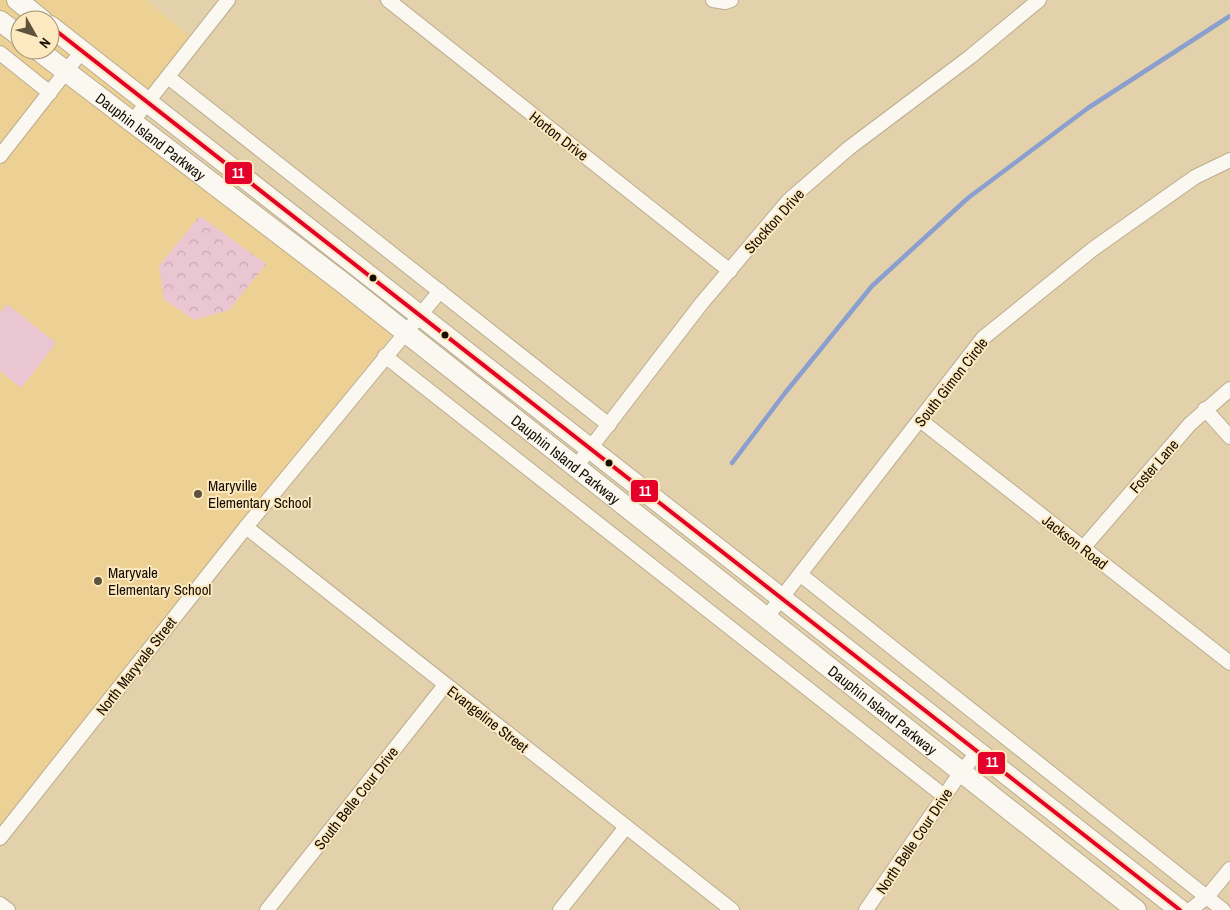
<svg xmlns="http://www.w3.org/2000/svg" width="1230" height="910" font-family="'Archivo Narrow',sans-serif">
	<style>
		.built { fill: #ecd094; fill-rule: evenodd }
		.grass { fill: #eac5d2 }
		.park { fill: url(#park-crowns) }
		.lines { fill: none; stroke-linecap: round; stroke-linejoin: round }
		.stream { stroke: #8a9fcd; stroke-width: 4.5 }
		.minor-casing { stroke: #bbad8f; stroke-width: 16 }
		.secondary-casing { stroke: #bbad8f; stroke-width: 22 }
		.minor { stroke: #fbf8f2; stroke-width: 14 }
		.secondary { stroke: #fbf8f2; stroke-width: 20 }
		.bus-1-casing { stroke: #fce9c0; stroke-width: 8 }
		.bus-1 { stroke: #e4002b; stroke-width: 4 }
		.bus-dot { fill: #170d00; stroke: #fce9c0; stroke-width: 2 }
		.poi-dot { fill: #5e523c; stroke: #fce9c0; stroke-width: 2 }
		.labels { text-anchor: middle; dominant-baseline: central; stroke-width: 4; stroke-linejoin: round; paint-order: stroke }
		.street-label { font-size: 15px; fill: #170d00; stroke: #fce9c0 }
		.poi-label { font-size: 15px; fill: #170d00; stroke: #fce9c0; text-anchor: start }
		.line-badge { stroke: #fce9c0; stroke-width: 2 }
		.badge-label { font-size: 14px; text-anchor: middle; font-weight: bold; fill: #fff }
	</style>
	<defs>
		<pattern id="park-crowns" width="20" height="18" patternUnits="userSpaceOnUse" patternTransform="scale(1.25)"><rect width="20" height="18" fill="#eac5d2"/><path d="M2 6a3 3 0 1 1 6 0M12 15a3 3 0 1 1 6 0" fill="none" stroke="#c8a8b2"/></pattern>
	</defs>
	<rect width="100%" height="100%" fill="#e3d1ab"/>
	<!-- built -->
	<path class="built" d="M 0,0 L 146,0 L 191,37 L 123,127 L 393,334 L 0,828 ZM 20,20 L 50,20 L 50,50 L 20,50 Z"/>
	<!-- grass -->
	<path class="grass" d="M 7,304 L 56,343 L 21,388 L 0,371 L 0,313 Z"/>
	<!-- park -->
	<path class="park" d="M 200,216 L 266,264 L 229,310 L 194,320 L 164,299 L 159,266 Z"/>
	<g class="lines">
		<!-- stream -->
		<path class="stream" d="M 732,463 L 785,393 L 872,286 L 968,198 L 1088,108 L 1230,16"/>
		<defs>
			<g id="minor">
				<path d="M 388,0 L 730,271"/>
				<path d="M 713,0 L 725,2 L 731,0"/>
				<path d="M 0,53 L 50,93"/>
				<path d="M 168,77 L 609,425"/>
				<path d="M 132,122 L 228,0"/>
				<path d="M 0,156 L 82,51"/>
				<path d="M 385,356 L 944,796"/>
				<path d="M 1205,409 L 1230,437"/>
				<path d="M 920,420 L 1230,663"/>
				<path d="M 575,468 L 701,304 L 789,200 L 849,148 L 970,57 L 1039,0"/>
				<path d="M 246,527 L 732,910"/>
				<path d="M 1083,548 L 1190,424 L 1230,389"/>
				<path d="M 801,575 L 1223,910"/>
				<path d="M 766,618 L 983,338 L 1093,249 L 1195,177 L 1230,160"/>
				<path d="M 0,838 L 246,527 L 440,291"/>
				<path d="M 0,904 L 8,910"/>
				<path d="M 267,910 L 445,685"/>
				<path d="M 560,910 L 626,827"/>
				<path d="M 866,910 L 961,772 L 978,752"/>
				<path d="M 1190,910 L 1207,897 L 1230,869"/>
			</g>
			<g id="secondary">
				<path d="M 17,0 L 42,20"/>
				<path d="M 0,21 L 20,36"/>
				<path d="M 50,26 L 1180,910"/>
				<path id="s1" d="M 38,50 L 342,282 L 1136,910"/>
			</g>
		</defs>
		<!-- minor casing -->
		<use href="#minor" class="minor-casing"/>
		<!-- secondary casing -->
		<use href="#secondary" class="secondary-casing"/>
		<!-- minor -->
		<use href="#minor" class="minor"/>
		<!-- secondary -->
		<use href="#secondary" class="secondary"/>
		<defs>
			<path id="bus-1" d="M 50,26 L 1180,910"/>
		</defs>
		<!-- bus-1 casing -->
		<use href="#bus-1" class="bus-1-casing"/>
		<!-- bus-1 -->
		<use href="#bus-1" class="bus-1"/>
	</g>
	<!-- markers -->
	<g class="bus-dot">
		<circle cx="373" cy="278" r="4.5"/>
		<circle cx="445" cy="335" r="4.5"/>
		<circle cx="609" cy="463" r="4.5"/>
	</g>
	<g class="poi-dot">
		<circle cx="198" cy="494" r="5"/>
		<circle cx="98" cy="581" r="5"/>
	</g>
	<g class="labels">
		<!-- street labels -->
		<g class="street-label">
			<text stroke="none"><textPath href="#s1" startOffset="142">Dauphin Island Parkway</textPath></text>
			<text transform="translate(559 136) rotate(38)">Horton Drive</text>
			<text transform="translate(774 221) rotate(-48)">Stockton Drive</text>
			<text transform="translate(951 382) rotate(-52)">South Gimon Circle</text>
			<text stroke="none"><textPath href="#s1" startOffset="668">Dauphin Island Parkway</textPath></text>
			<text transform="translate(1154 466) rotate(-49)">Foster Lane</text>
			<text transform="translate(1075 542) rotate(38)">Jackson Road</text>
			<text transform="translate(136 666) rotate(-52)">North Maryvale Street</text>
			<text stroke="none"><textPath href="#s1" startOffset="1072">Dauphin Island Parkway</textPath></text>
			<text transform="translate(488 719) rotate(38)">Evangeline Street</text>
			<text transform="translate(356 798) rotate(-52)">South Belle Cour Drive</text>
			<text transform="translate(914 841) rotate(-56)">North Belle Cour Drive</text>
		</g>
		<!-- poi labels -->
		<g class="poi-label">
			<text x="208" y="485">Maryville<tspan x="208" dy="17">Elementary School</tspan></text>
			<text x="108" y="572">Maryvale<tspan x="108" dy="17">Elementary School</tspan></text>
		</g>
	</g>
	<g class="line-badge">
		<rect x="224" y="161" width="29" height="24" rx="5" fill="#e4002b"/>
		<rect x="630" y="479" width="29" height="24" rx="5" fill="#e4002b"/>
		<rect x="977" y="751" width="29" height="24" rx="5" fill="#e4002b"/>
	</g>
	<g class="badge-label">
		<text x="238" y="178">11</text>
		<text x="645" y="496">11</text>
		<text x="992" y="767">11</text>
	</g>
	<!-- north arrow -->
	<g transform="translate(35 35) rotate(129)"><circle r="24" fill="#fce9c0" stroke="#a09173"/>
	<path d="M0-4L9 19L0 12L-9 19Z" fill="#5e523c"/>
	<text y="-8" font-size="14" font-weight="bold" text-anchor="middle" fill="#170d00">N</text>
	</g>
</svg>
